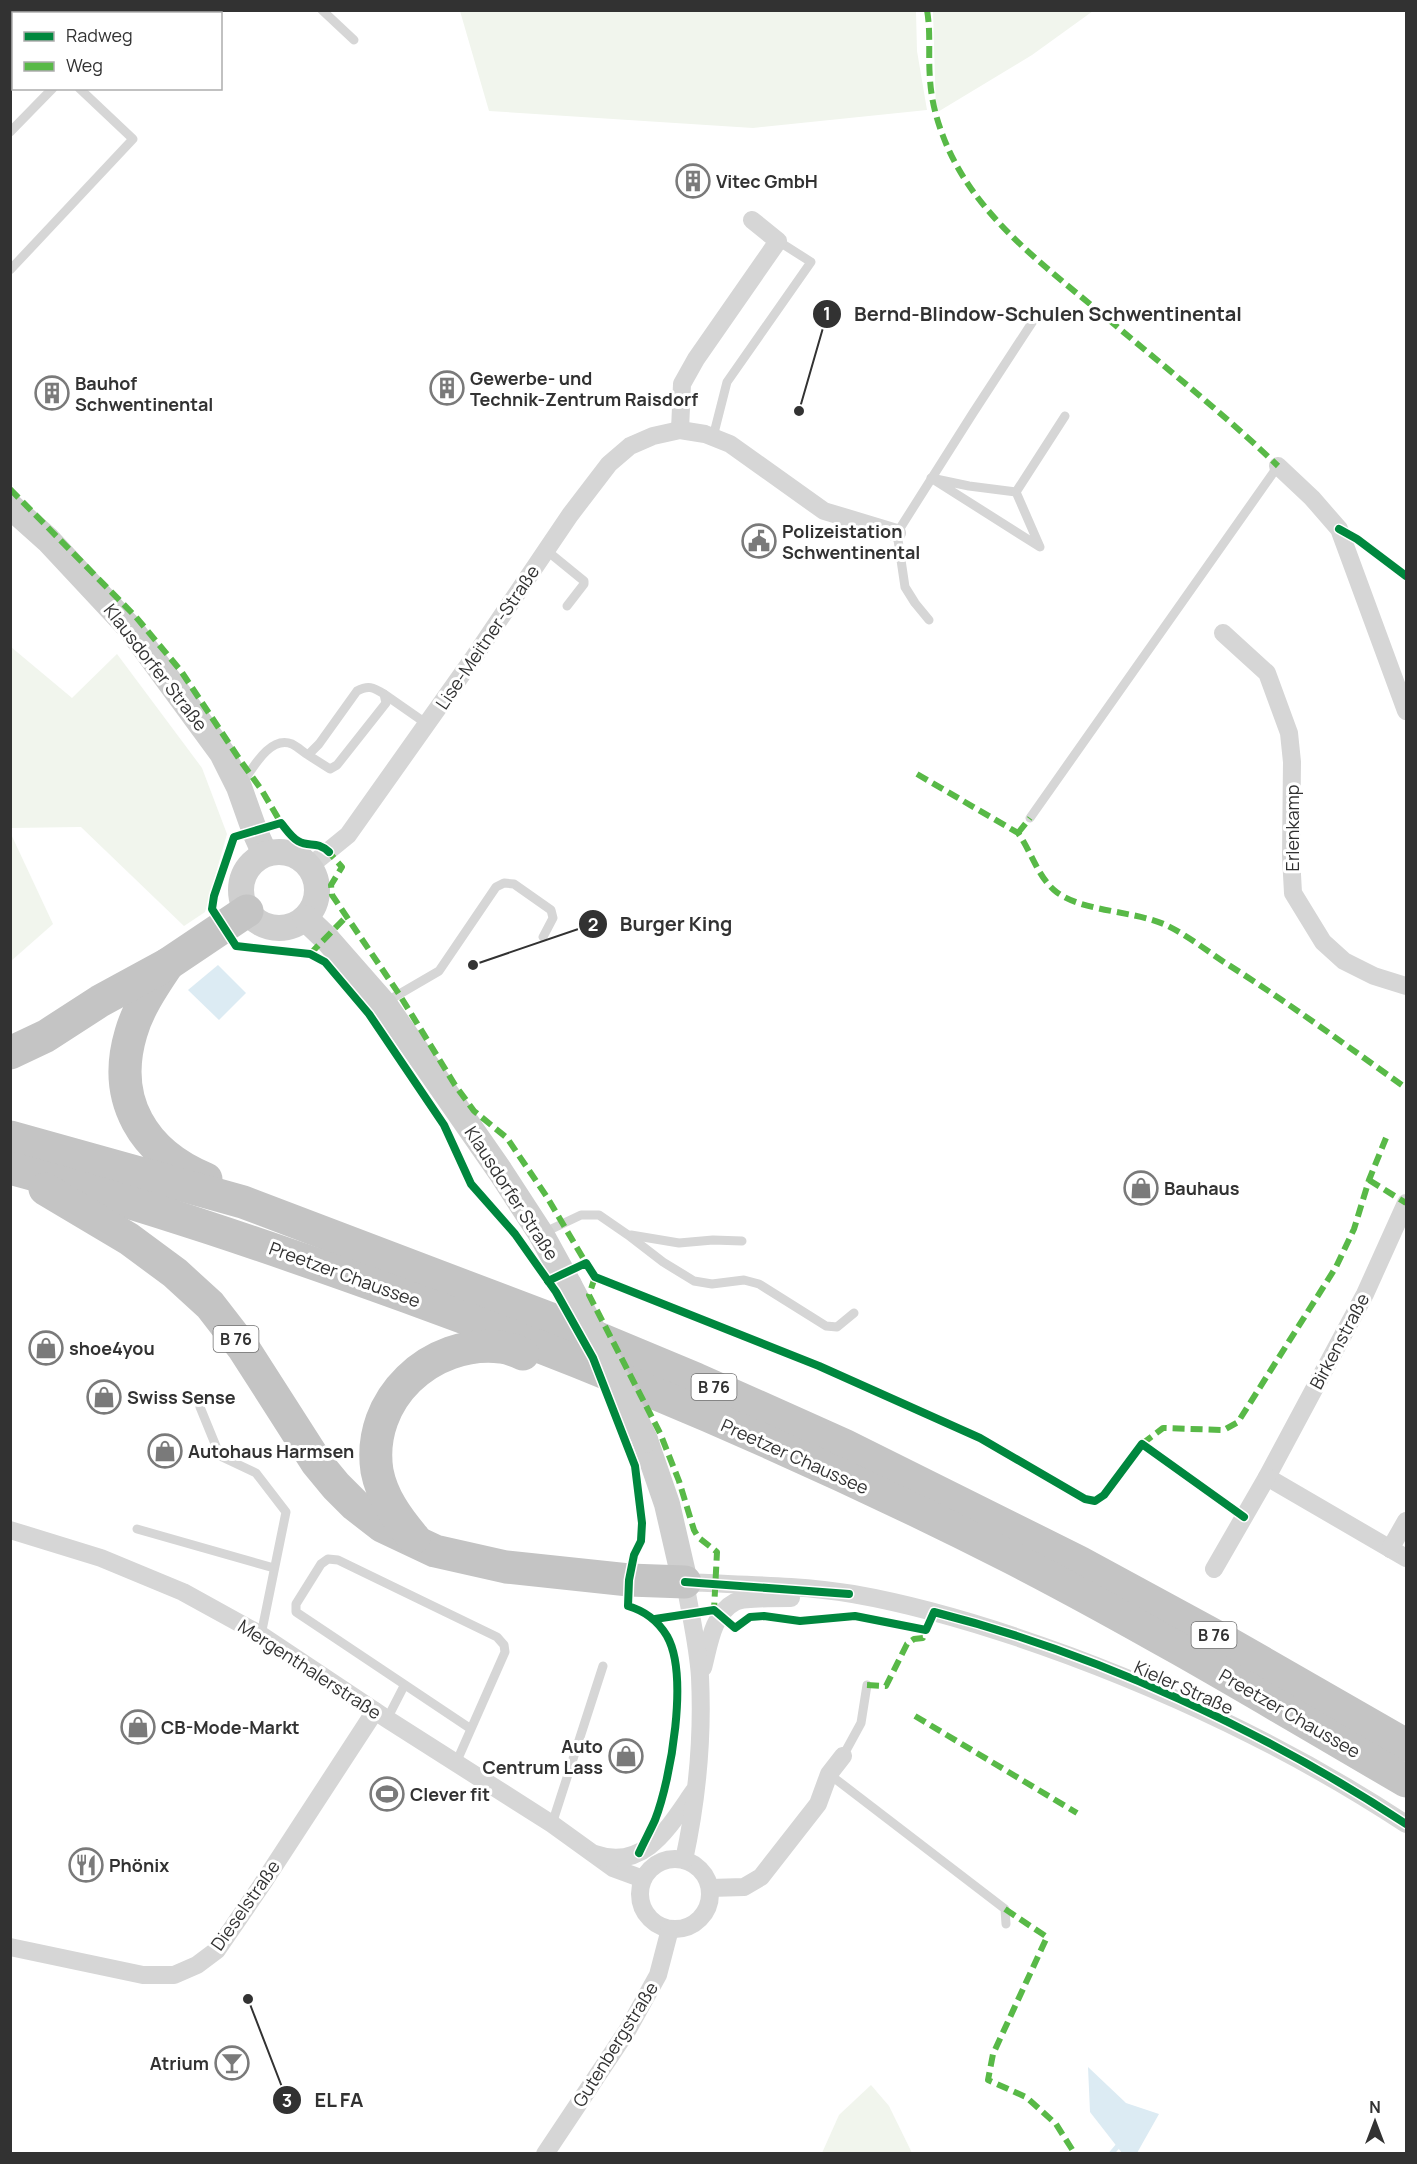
<svg xmlns="http://www.w3.org/2000/svg" width="1417" height="2164" font-family="Manrope,sans-serif">
	<style>
		.green { fill: #f1f5ed }
		.water { fill: #dcebf3 }
		.lines { fill: none; stroke-linecap: round; stroke-linejoin: round }
		.stream { stroke: #dcebf3; stroke-width: 5 }
		.lane { stroke: #d6d6d6; stroke-width: 9 }
		.street { stroke: #d6d6d6; stroke-width: 18 }
		.secondary { stroke: #cfcfcf; stroke-width: 26 }
		.highway { stroke: #c4c4c4; stroke-width: 33 }
		.secondary-bridge { stroke: #cfcfcf; stroke-width: 26 }
		.quiet { stroke: #58b947; stroke-width: 6; stroke-dasharray: 12 6; stroke-linecap: butt }
		.cycleway-casing { stroke: #fff; stroke-width: 11 }
		.cycleway { stroke: #00873e; stroke-width: 8 }
		.labels { text-anchor: middle; dominant-baseline: central; stroke-width: 6; stroke-linejoin: round; paint-order: stroke }
		.shield { fill: #fff; stroke: #707070; stroke-width: 1.5 }
		.shield-label { font-size: 16px; font-weight: bold; fill: #323232 }
		.poi-label { font-size: 18px; font-weight: bold; fill: #323232; stroke: #fff; text-anchor: start }
		.street-label { font-size: 18px; fill: #323232; stroke: #fff }
		.leader { fill: none; stroke: #323232; stroke-width: 2 }
		.callout-dot { fill: #323232; stroke: #fff; stroke-width: 2 }
		.mark-label { font-size: 18px; text-anchor: middle; font-weight: bold; fill: #fff }
		.callout-label { font-size: 20px; text-anchor: middle; font-weight: bold; fill: #323232; stroke: #fff; stroke-width: 6; stroke-linejoin: round; paint-order: stroke }
	</style>
	<rect width="100%" height="100%" fill="#fff"/>
	<!-- green -->
	<g class="green">
		<path d="M 460,11 L 916,11 L 917,51 L 927,110 L 753,128 L 489,111 Z"/>
		<path d="M 933,11 L 933,10 L 1093,11 L 1032,55 L 936,113 Z"/>
		<path d="M 11,647 L 72,698 L 117,654 L 202,768 L 227,834 L 205,912 L 184,926 L 81,827 L 11,828 Z"/>
		<path d="M 10,832 L 53,924 L 11,961 L 10,961 Z"/>
		<path d="M 871,2085 L 889,2106 L 912,2153 L 822,2153 L 839,2115 Z"/>
	</g>
	<!-- water -->
	<g class="water">
		<path d="M 218,965 L 246,993 L 219,1020 L 188,990 Z"/>
		<path d="M 1088,2067 L 1126,2103 L 1159,2114 L 1137,2153 L 1122,2153 L 1090,2112 Z"/>
	</g>
	<g class="lines">
		<!-- stream -->
		<path class="stream" d="M 1111,2154 L 1117,2147"/>
		<!-- lane -->
		<g class="lane">
			<path d="M 322,10 L 354,40"/>
			<path d="M 10,27 L 14,29"/>
			<path d="M 10,132 L 53,88"/>
			<path d="M 10,270 L 133,139 L 79,88"/>
			<path d="M 713,437 L 727,382 L 811,262 L 778,241"/>
			<path d="M 931,478 L 969,486 L 1016,492 L 1040,547 Z"/>
			<path d="M 1016,492 L 1065,416"/>
			<path d="M 546,550 L 584,581 L 584,584 L 567,606"/>
			<path d="M 929,620 L 915,603 L 905,587 L 897,533 L 973,413 L 1035,318"/>
			<path d="M 384,694 L 427,724"/>
			<path d="M 241,785 C 252,770 269,735 292,744 C 298,747 303,752 308,755 L 319,744 L 357,691 C 368,685 373,687 384,694 L 386,703 L 337,765 L 330,769 L 308,755"/>
			<path d="M 1030,818 L 1278,466"/>
			<path d="M 384,1003 L 439,971 L 496,887 L 504,883 L 514,884 L 551,910 L 553,918 L 543,937"/>
			<path d="M 543,1233 L 581,1215 L 599,1215 L 628,1235 L 663,1262 L 694,1281 L 712,1284 L 744,1280 L 759,1284 L 826,1326 L 837,1327 L 854,1313"/>
			<path d="M 631,1235 L 679,1243 L 713,1240 L 742,1241"/>
			<path d="M 200,1407 L 220,1456 L 256,1473 L 286,1512 L 261,1635"/>
			<path d="M 137,1529 L 274,1568"/>
			<path d="M 387,1719 L 404,1686"/>
			<path d="M 843,1756 L 861,1723 L 867,1685"/>
			<path d="M 456,1763 L 505,1652 L 504,1645 L 497,1637 L 338,1560 L 328,1559 L 321,1564 L 296,1604 L 296,1612 L 471,1729"/>
			<path d="M 829,1774 L 1005,1909 L 1006,1924"/>
			<path d="M 552,1824 L 603,1666"/>
		</g>
		<!-- street -->
		<g class="street">
			<path d="M 680,430 L 682,384 L 696,359 L 778,241 L 752,220"/>
			<path d="M 1278,466 L 1312,498 L 1339,529 L 1406,711"/>
			<path d="M 1223,633 L 1267,673 L 1289,733 L 1292,762 L 1291,856 L 1293,893 L 1323,942 L 1344,961 L 1374,976 L 1406,986"/>
			<path d="M 310,866 L 348,835 L 472,660 L 570,515 L 609,464 L 630,446 L 653,436 L 680,430 L 705,434 L 730,444 L 824,511 L 897,533"/>
			<path d="M 1406,1203 L 1365,1294 L 1267,1477 L 1406,1558"/>
			<path d="M 10,1530 L 101,1558 L 183,1592 L 261,1635 L 387,1719 L 552,1824 L 613,1868 L 643,1879"/>
			<path d="M 1390,1549 L 1406,1521"/>
			<path d="M 1214,1569 L 1267,1477"/>
			<path d="M 703,1668 C 709,1646 712,1614 735,1602 C 743,1598 779,1598 791,1598"/>
			<path d="M 595,1854 C 645,1872 670,1825 694,1791"/>
			<circle cx="675" cy="1894" r="35"/>
			<path d="M 684,1860 C 697,1800 703,1739 700,1677 C 698,1645 690,1613 685,1582 C 740,1585 798,1585 853,1594 C 927,1607 1000,1630 1070,1656 C 1188,1700 1301,1755 1406,1824"/>
			<path d="M 710,1888 L 744,1887 L 761,1877 L 818,1804 L 829,1774 L 843,1756"/>
			<path d="M 10,1947 L 143,1975 L 174,1975 L 197,1965 L 217,1950 L 261,1886 L 375,1711"/>
			<path d="M 545,2154 L 627,2031 L 658,1975 L 670,1929"/>
		</g>
		<!-- secondary -->
		<g class="secondary">
			<path d="M 10,506 L 48,540 L 131,629 L 222,753 L 239,787 L 255,832 L 265,854"/>
			<circle cx="279" cy="890" r="38"/>
			<path d="M 305,918 L 327,939 L 384,1004 L 500,1171 L 541,1234 L 569,1285"/>
			<path d="M 645,1440 L 667,1504 L 685,1582"/>
		</g>
		<!-- highway -->
		<g class="highway">
			<path d="M 168,964 C 154,985 138,1008 131,1033 C 111,1100 143,1153 206,1179"/>
			<path d="M 10,1053 L 46,1036 L 100,1001 L 168,964 L 247,911"/>
			<path d="M 10,1137 L 243,1202 L 564,1324 L 696,1379 L 844,1445 L 1079,1562 L 1230,1644 L 1406,1745"/>
			<path d="M 10,1168 C 144,1204 275,1249 405,1296 C 612,1371 815,1458 1012,1558 C 1146,1627 1276,1705 1406,1781"/>
			<path d="M 45,1189 L 129,1239 L 175,1273 L 210,1305 L 244,1349 L 317,1463 L 336,1486 L 355,1505 L 382,1526 L 435,1551 L 506,1567 L 629,1580 L 685,1582"/>
			<path d="M 414,1538 C 397,1518 382,1497 377,1471 C 366,1399 431,1339 501,1347 C 508,1348 516,1351 523,1354"/>
		</g>
		<!-- secondary-bridge -->
		<path class="secondary-bridge" d="M 569,1285 L 606,1355 L 645,1440"/>
		<!-- quiet -->
		<g class="quiet">
			<path d="M 927,10 C 931,33 928,56 930,79 C 931,98 936,118 943,136 C 972,213 1041,263 1102,314 C 1161,364 1222,412 1278,466"/>
			<path d="M 10,489 L 136,617 L 181,671 L 240,760 L 261,789 L 281,823"/>
			<path d="M 917,774 L 1018,833 C 1031,851 1037,875 1054,890 C 1079,912 1133,910 1166,925 C 1187,935 1207,951 1227,964 C 1289,1003 1347,1046 1406,1088"/>
			<path d="M 1018,833 L 1030,818"/>
			<path d="M 326,849 L 342,867 L 331,885 L 332,895 L 399,994 L 455,1085 L 474,1111 L 507,1138 L 547,1197 L 586,1263"/>
			<path d="M 310,954 L 346,917"/>
			<path d="M 1369,1180 L 1406,1203"/>
			<path d="M 595,1277 L 589,1295 L 660,1433 L 679,1481 L 694,1530 L 698,1537 L 717,1552 L 714,1610"/>
			<path d="M 1142,1444 L 1163,1428 L 1224,1430 L 1238,1422 L 1336,1267 L 1354,1229 L 1369,1180 L 1386,1138"/>
			<path d="M 867,1685 L 886,1686 L 907,1644 L 914,1639 L 923,1638 L 926,1630"/>
			<path d="M 915,1716 L 1077,1813"/>
			<path d="M 1005,1909 L 1047,1937 L 993,2054 L 988,2080 L 1026,2097 L 1056,2124 L 1075,2154"/>
		</g>
		<defs>
			<g id="cycleway">
				<path d="M 1339,529 L 1357,539 L 1406,576"/>
				<path d="M 329,852 C 316,840 310,848 298,841 C 291,837 286,829 281,823 L 234,837 L 214,896 L 212,909 L 236,946 L 310,954 L 325,962 L 369,1014 L 444,1125 L 471,1184 L 515,1234 L 556,1292 L 593,1358 L 635,1466 L 642,1523 L 641,1541 L 634,1555 L 629,1580 L 628,1606 C 645,1611 658,1621 667,1636 C 689,1675 671,1779 655,1820 C 650,1831 644,1842 639,1853"/>
				<path d="M 548,1281 L 586,1263 L 595,1277 L 819,1366 L 980,1438 L 1085,1499 L 1095,1501 L 1104,1495 L 1142,1444 L 1244,1517"/>
				<path d="M 685,1582 L 849,1594"/>
				<path d="M 655,1619 L 714,1610 L 735,1628 L 750,1617 L 764,1616 L 800,1621 L 855,1616 L 926,1630 L 934,1612 C 1099,1654 1265,1731 1406,1824"/>
			</g>
		</defs>
		<!-- cycleway casing -->
		<use href="#cycleway" class="cycleway-casing"/>
		<!-- cycleway -->
		<use href="#cycleway" class="cycleway"/>
	</g>
	<!-- icons -->
	<defs>
		<symbol id="building-ring" viewBox="-11 -11 22 22"><circle r="9.5" fill="#fff" stroke="#7a7a7a" stroke-width="1.5"/><path d="M-4-6H4V6H1V3H-1V6H-4ZM-2.5-4.3h1.7v1.8h-1.7ZM.8-4.3h1.7v1.8H.8ZM-2.5-1h1.7V.8h-1.7ZM.8-1h1.7V.8H.8Z" fill="#7a7a7a"/></symbol>
		<symbol id="civic-ring" viewBox="-11 -11 22 22"><circle r="9.5" fill="#fff" stroke="#7a7a7a" stroke-width="1.5"/><path d="M-.6-6.5H3V-4.5H.6V-3L4-1V1h2V6H-6V1h2V-1L-.6-3ZM-1.2 2.5V6h2.4V2.5Z" fill="#7a7a7a"/></symbol>
		<symbol id="shop-ring" viewBox="-11 -11 22 22"><circle r="9.5" fill="#fff" stroke="#7a7a7a" stroke-width="1.5"/><path d="M-5-2.5h2.3a2.7 3.5 0 0 1 5.4 0H5L5.5 6h-11ZM-1.5-2.5h3a1.5 2.3 0 0 0-3 0Z" fill="#7a7a7a"/></symbol>
		<symbol id="stadium-ring" viewBox="-11 -11 22 22"><circle r="9.5" fill="#fff" stroke="#7a7a7a" stroke-width="1.5"/><path d="M0-5a6.5 5 0 1 0 0 10a6.5 5 0 1 0 0-10ZM-3.5-1.8h7v3.6h-7Z" fill="#7a7a7a"/></symbol>
		<symbol id="restaurant-ring" viewBox="-11 -11 22 22"><circle r="9.5" fill="#fff" stroke="#7a7a7a" stroke-width="1.5"/><path d="M-5-6h1v4h1v-4h1v4h1v-4h1v5L-1.5 .5V6h-2V.5L-5-1ZM5-6V6H3V1.5H1.5Q1.5-4 5-6Z" fill="#7a7a7a"/></symbol>
		<symbol id="bar-ring" viewBox="-11 -11 22 22"><circle r="9.5" fill="#fff" stroke="#7a7a7a" stroke-width="1.5"/><path d="M-6-5H6L.8 .8V4.5H3.5V6h-7V4.5H-.8V.8Z" fill="#7a7a7a"/></symbol>
	</defs>
	<g fill-rule="evenodd">
		<use href="#building-ring" x="674" y="162" width="38" height="38"/>
		<use href="#building-ring" x="428" y="369" width="38" height="38"/>
		<use href="#building-ring" x="33" y="374" width="38" height="38"/>
		<use href="#civic-ring" x="740" y="522" width="38" height="38"/>
		<use href="#shop-ring" x="1122" y="1169" width="38" height="38"/>
		<use href="#shop-ring" x="27" y="1329" width="38" height="38"/>
		<use href="#shop-ring" x="85" y="1378" width="38" height="38"/>
		<use href="#shop-ring" x="146" y="1432" width="38" height="38"/>
		<use href="#shop-ring" x="119" y="1708" width="38" height="38"/>
		<use href="#shop-ring" x="607" y="1737" width="38" height="38"/>
		<use href="#stadium-ring" x="368" y="1775" width="38" height="38"/>
		<use href="#restaurant-ring" x="67" y="1846" width="38" height="38"/>
		<use href="#bar-ring" x="213" y="2044" width="38" height="38"/>
	</g>
	<g class="labels">
		<!-- shield labels -->
		<g class="shield">
			<rect x="213.5" y="1326" width="45" height="26" rx="4.5"/>
			<rect x="691.5" y="1374" width="45" height="26" rx="4.5"/>
			<rect x="1191.5" y="1622" width="45" height="26" rx="4.5"/>
		</g>
		<g class="shield-label">
			<text x="236" y="1339">B 76</text>
			<text x="714" y="1387">B 76</text>
			<text x="1214" y="1635">B 76</text>
		</g>
		<!-- poi labels -->
		<g class="poi-label">
			<text x="716" y="181">Vitec GmbH</text>
			<text x="470" y="378">Gewerbe- und<tspan x="470" dy="21">Technik-Zentrum Raisdorf</tspan></text>
			<text x="75" y="383">Bauhof<tspan x="75" dy="21">Schwentinental</tspan></text>
			<text x="782" y="531">Polizeistation<tspan x="782" dy="21">Schwentinental</tspan></text>
			<text x="1164" y="1188">Bauhaus</text>
			<text x="69" y="1348">shoe4you</text>
			<text x="127" y="1397">Swiss Sense</text>
			<text x="188" y="1451">Autohaus Harmsen</text>
			<text x="161" y="1727">CB-Mode-Markt</text>
			<text x="603" y="1746" text-anchor="end">Auto<tspan x="603" dy="21">Centrum Lass</tspan></text>
			<text x="410" y="1794">Clever fit</text>
			<text x="109" y="1865">Phönix</text>
			<text x="209" y="2063" text-anchor="end">Atrium</text>
		</g>
		<!-- street labels -->
		<g class="street-label">
			<text transform="translate(487 637) rotate(-56)">Lise-Meitner-Straße</text>
			<text transform="translate(156 667) rotate(52)">Klausdorfer Straße</text>
			<text transform="translate(1292 828) rotate(-90)">Erlenkamp</text>
			<text transform="translate(512 1193) rotate(57)">Klausdorfer Straße</text>
			<text transform="translate(345 1274) rotate(20)">Preetzer Chaussee</text>
			<text transform="translate(1339 1341) rotate(-62)">Birkenstraße</text>
			<text transform="translate(795 1456) rotate(24)">Preetzer Chaussee</text>
			<text transform="translate(310 1669) rotate(33)">Mergenthalerstraße</text>
			<text transform="translate(1184 1687) rotate(24)">Kieler Straße</text>
			<text transform="translate(1290 1713) rotate(30)">Preetzer Chaussee</text>
			<text transform="translate(245 1905) rotate(-55)">Dieselstraße</text>
			<text transform="translate(615 2044) rotate(-58)">Gutenbergstraße</text>
		</g>
	</g>
	<!-- callouts -->
	<path class="leader" d="M799 411L827 314M473 965L593 924M248 1999L287 2100"/>
	<g class="callout-dot">
		<circle cx="799" cy="411" r="6"/>
		<circle cx="473" cy="965" r="6"/>
		<circle cx="248" cy="1999" r="6"/>
		<circle cx="827" cy="314" r="15"/>
		<circle cx="593" cy="924" r="15"/>
		<circle cx="287" cy="2100" r="15"/>
	</g>
	<g class="mark-label">
		<text x="827" y="320">1</text>
		<text x="593" y="931">2</text>
		<text x="287" y="2107">3</text>
	</g>
	<g class="callout-label">
		<text x="1048" y="321">Bernd-Blindow-Schulen Schwentinental</text>
		<text x="676" y="931">Burger King</text>
		<text x="339" y="2107">EL FA</text>
	</g>
	<!-- border -->
	<rect width="1417" height="2164" fill="none" stroke="#323232" stroke-width="24"/>
	<!-- legend -->
	<rect x="12" y="12" width="210" height="78" fill="#ffffff" stroke="#adadad" stroke-width="1.5"/>
	<rect x="24" y="32" width="30" height="9" fill="#00873e" stroke="#adadad" stroke-width="1.5"/>
	<text x="66" y="42" font-size="18" fill="#323232">Radweg</text>
	<rect x="24" y="62" width="30" height="9" fill="#58b947" stroke="#adadad" stroke-width="1.5"/>
	<text x="66" y="72" font-size="18" fill="#323232">Weg</text>
	<!-- north arrow -->
	<g transform="translate(1375 2122)" stroke="#ffffff" stroke-width="4.5" paint-order="stroke">
	<path d="M0-4.5L10 22L0 15L-10 22Z" fill="#323232"/>
	<text y="-9" font-size="16" font-weight="bold" text-anchor="middle" fill="#323232">N</text>
	</g>
</svg>
